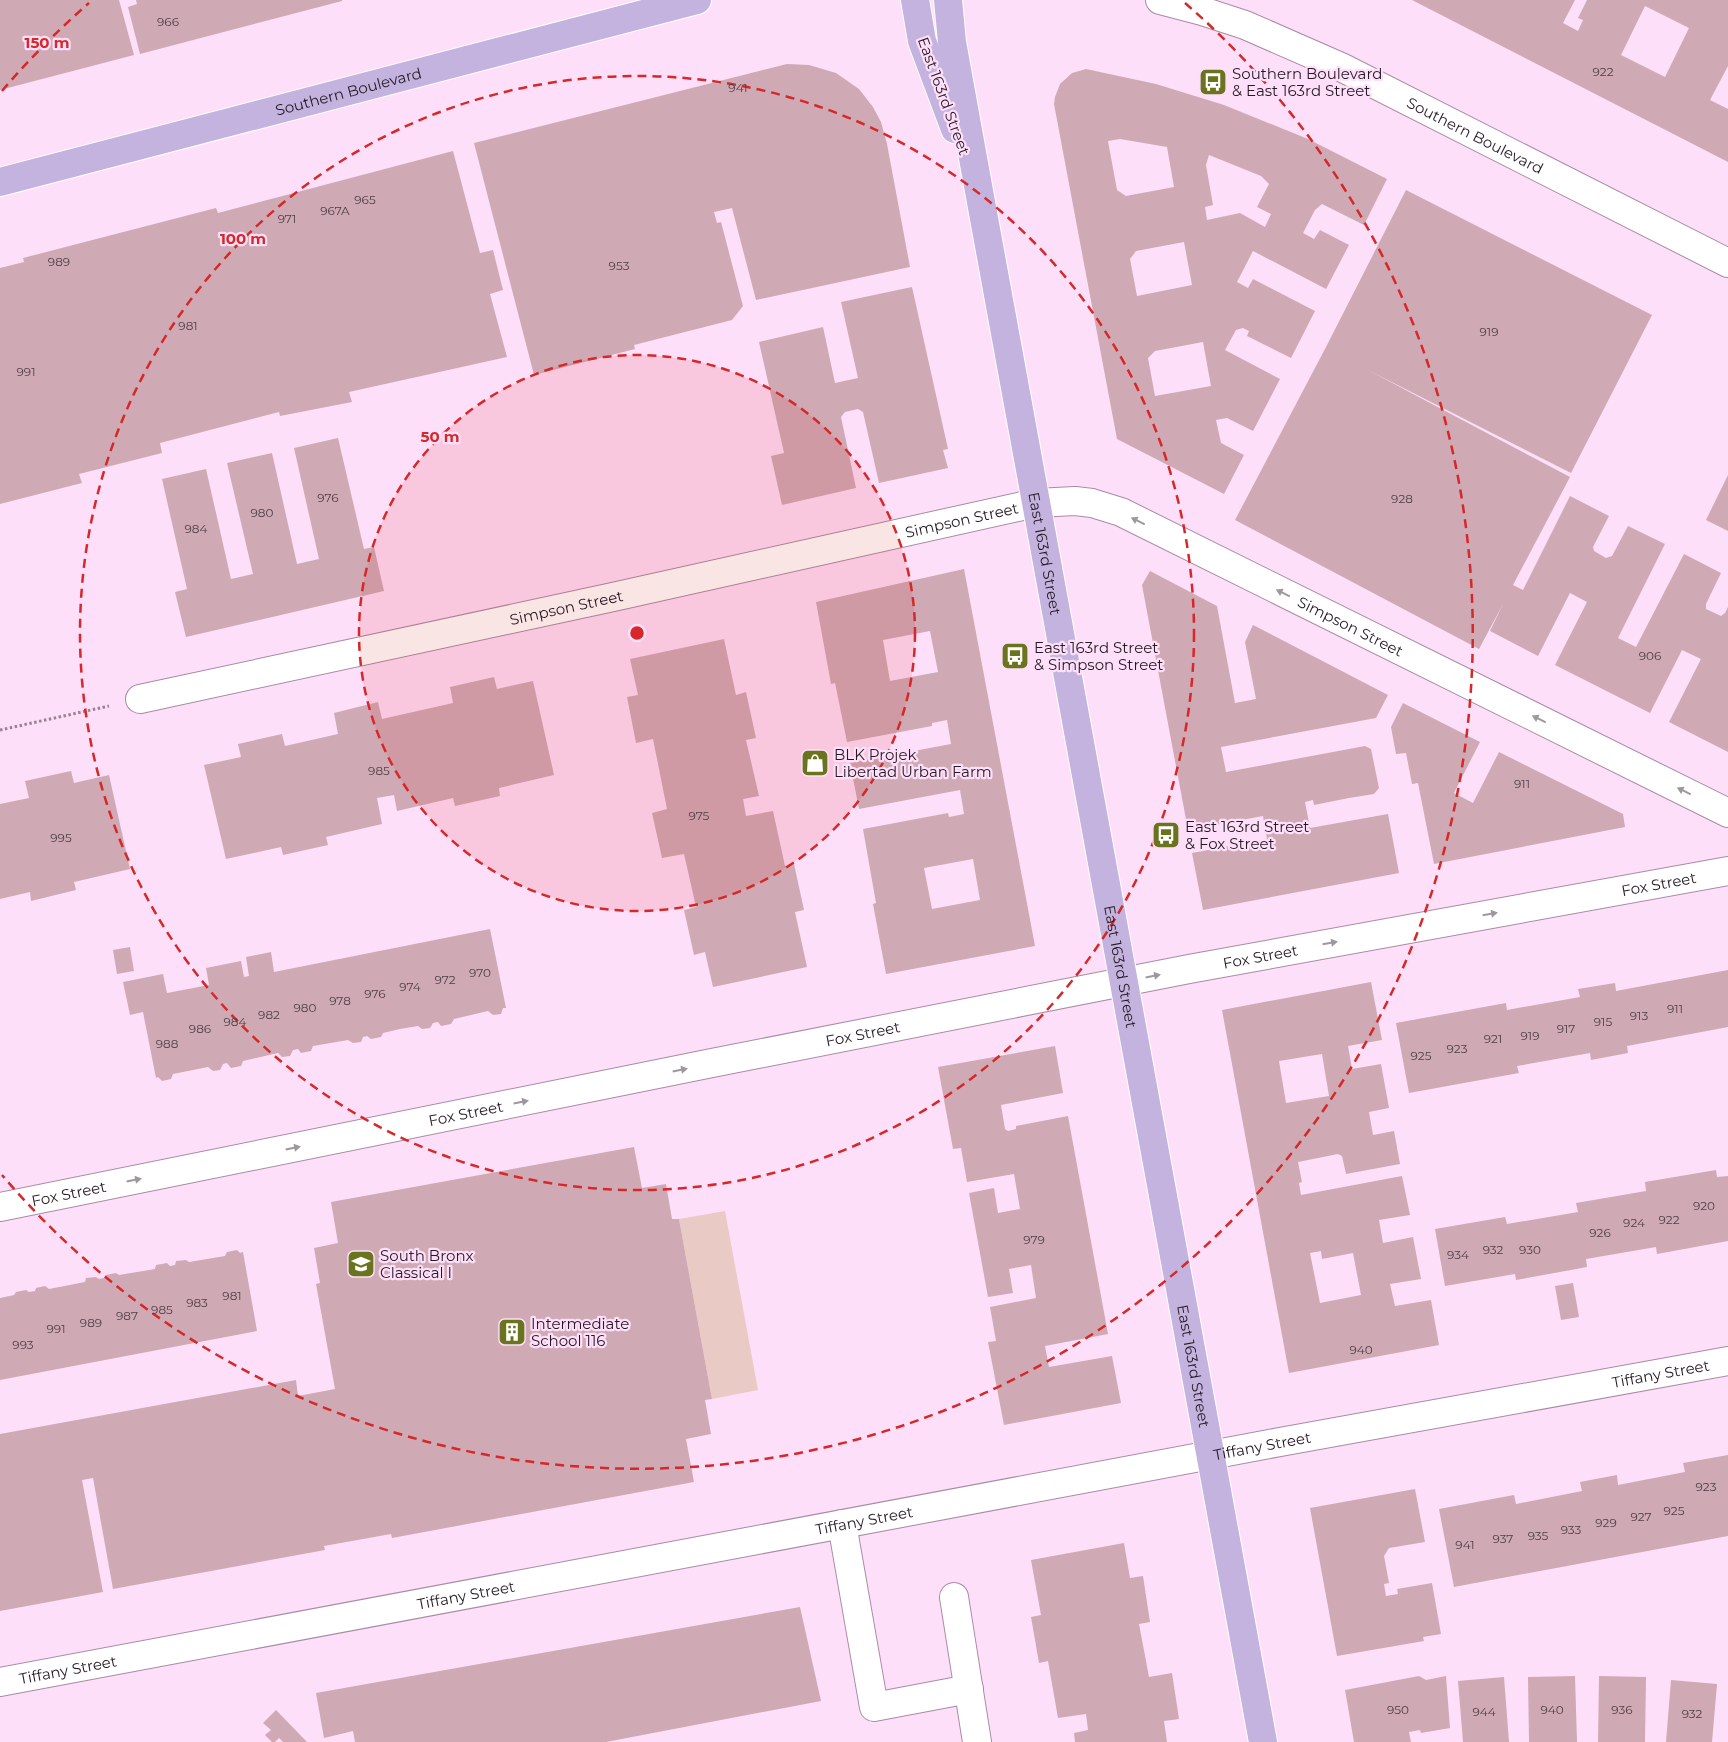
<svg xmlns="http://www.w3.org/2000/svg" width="1728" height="1742" font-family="Montserrat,sans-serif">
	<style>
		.green { fill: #eacac4 }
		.building { fill: #cfaab4; fill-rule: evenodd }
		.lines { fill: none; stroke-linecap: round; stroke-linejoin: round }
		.minor-casing { stroke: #a88ba3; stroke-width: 30 }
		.major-casing { stroke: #fff; stroke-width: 30 }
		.path { stroke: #988294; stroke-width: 3; stroke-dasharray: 2.5 2.5; stroke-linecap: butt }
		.minor { stroke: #fff; stroke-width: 28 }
		.major { stroke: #c5b3df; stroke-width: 28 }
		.oneway { fill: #9d989c }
		.ring { fill: none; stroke: #d62828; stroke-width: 2.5; stroke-dasharray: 9 6 }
		.labels { text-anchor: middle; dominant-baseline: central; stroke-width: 4.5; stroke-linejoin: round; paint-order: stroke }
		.number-label { font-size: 12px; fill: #503e47 }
		.poi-label { font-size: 15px; fill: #251a23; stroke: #fedff9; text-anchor: start }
		.street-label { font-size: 15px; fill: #251a23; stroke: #fedff9 }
		.centre { fill: #d62828; stroke: #fedff9; stroke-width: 2.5 }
		.ring-label { font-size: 15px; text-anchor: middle; font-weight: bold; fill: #d62828; stroke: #fedff9; stroke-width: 4.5; stroke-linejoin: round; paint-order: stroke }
	</style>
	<rect width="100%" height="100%" fill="#fedff9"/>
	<!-- green -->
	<path class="green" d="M 725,1211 L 758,1390 L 712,1399 L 679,1219 Z"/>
	<!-- building -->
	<g class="building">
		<path d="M 0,0 L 119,0 L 134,55 L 0,90 Z"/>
		<path d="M 136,0 L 342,0 L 342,1 L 140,54 L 128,7 L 137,4 Z"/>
		<path d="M 1412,0 L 1575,0 L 1563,23 L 1578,31 L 1583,20 L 1578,18 L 1587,0 L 1728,0 L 1728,66 L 1710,100 L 1728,109 L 1728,162 ZM 1645,6 L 1689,28 L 1665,77 L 1621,55 Z"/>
		<path d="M 787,64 L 809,65 L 836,73 L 859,89 L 873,107 L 881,122 L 887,144 L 910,267 L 756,300 L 732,208 L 714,212 L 717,223 L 721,222 L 743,306 L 732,320 L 634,345 L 635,349 L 534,375 L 474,143 Z"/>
		<path d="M 1086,69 L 1156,84 L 1224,105 L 1308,139 L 1387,179 L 1364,225 L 1322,204 L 1315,210 L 1303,233 L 1314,239 L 1320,230 L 1349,245 L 1326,289 L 1253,251 L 1237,282 L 1248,288 L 1253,279 L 1315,311 L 1291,358 L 1247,336 L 1249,331 L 1243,328 L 1236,330 L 1225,350 L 1280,379 L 1253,431 L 1227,418 L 1216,420 L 1221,443 L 1244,455 L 1224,494 L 1117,439 L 1054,104 L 1055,97 L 1060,84 L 1072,73 ZM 1120,139 L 1167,147 L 1174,187 L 1126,196 L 1117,190 L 1108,141 ZM 1209,155 L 1261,176 L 1269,184 L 1257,207 L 1271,214 L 1265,227 L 1240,213 L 1207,220 L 1205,207 L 1213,205 L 1206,165 ZM 1184,242 L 1192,285 L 1137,296 L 1130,259 L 1136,251 ZM 1203,342 L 1211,386 L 1155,396 L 1148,358 L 1155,351 Z"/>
		<path d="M 453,151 L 480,253 L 493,250 L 503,290 L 490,294 L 507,357 L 349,392 L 352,402 L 280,416 L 279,412 L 160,443 L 162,453 L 79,474 L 82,483 L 0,504 L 0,268 L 24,262 L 23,258 L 216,208 L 218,213 Z"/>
		<path d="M 1406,190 L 1652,315 L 1571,473 L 1366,369 L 1570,477 L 1513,585 L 1523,590 L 1570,496 L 1609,516 L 1593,547 L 1594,551 L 1606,558 L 1612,556 L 1628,526 L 1665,544 L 1618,638 L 1636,647 L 1684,554 L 1721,573 L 1706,604 L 1706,609 L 1721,616 L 1725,613 L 1728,607 L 1728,752 L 1669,722 L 1701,659 L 1682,650 L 1650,713 L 1555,665 L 1587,602 L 1570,593 L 1538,656 L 1490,631 L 1503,604 L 1479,649 L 1235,520 L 1326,347 Z"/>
		<path d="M 912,287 L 948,449 L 943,450 L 948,468 L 879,483 L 863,412 L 858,409 L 845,412 L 841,417 L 856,488 L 782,505 L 771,456 L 784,453 L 759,342 L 823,327 L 835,383 L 858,378 L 841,302 Z"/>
		<path d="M 338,438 L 364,549 L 374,547 L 384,591 L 186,637 L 175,592 L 187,589 L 162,479 L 206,469 L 231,579 L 253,574 L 227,463 L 272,453 L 297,564 L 319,559 L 294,448 Z"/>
		<path d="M 1728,475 L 1728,531 L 1706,520 Z"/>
		<path d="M 964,569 L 1035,946 L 886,974 L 873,904 L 876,903 L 863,829 L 948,813 L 949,817 L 964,814 L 960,790 L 859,809 L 850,763 L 951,744 L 947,720 L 932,723 L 932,726 L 847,742 L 835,683 L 831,684 L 816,602 ZM 930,631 L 938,672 L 890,681 L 883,640 ZM 973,859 L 980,900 L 932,909 L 924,868 Z"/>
		<path d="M 1150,571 L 1217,606 L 1235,703 L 1256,699 L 1245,642 L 1253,625 L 1388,695 L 1376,718 L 1221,747 L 1226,772 L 1365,746 L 1371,749 L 1379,788 L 1374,794 L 1349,798 L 1314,805 L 1313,800 L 1305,802 L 1310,828 L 1388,814 L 1399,873 L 1203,910 L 1192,853 L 1267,839 L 1263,816 L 1188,830 L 1142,585 Z"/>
		<path d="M 724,639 L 736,695 L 746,692 L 756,738 L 746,740 L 759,796 L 743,799 L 746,816 L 773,811 L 785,866 L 794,864 L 804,910 L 795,912 L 807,967 L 713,987 L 705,952 L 694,955 L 684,910 L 696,907 L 684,854 L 662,858 L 652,813 L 667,809 L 653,739 L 636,743 L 627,697 L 638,695 L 630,659 Z"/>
		<path d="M 494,677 L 497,689 L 533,681 L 554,775 L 499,788 L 500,796 L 455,806 L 453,798 L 397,811 L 394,795 L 377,798 L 382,824 L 326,837 L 328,845 L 283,855 L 281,847 L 226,859 L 204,765 L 241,757 L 238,744 L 282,734 L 285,746 L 338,734 L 334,713 L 378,702 L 382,719 L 453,703 L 450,687 Z"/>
		<path d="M 1403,703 L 1480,742 L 1454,793 L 1473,803 L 1499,752 L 1623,814 L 1625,827 L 1434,864 L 1418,783 L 1412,784 L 1406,753 L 1396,754 L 1391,727 Z"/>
		<path d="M 71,771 L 74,783 L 109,775 L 130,869 L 74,882 L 76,890 L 31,901 L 30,892 L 0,899 L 0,804 L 29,798 L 25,781 Z"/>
		<path d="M 490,929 L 506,1008 L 503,1008 L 501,1014 L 493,1015 L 488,1011 L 454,1019 L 451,1024 L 441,1026 L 438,1022 L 433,1023 L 430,1028 L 422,1029 L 418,1026 L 400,1029 L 383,1033 L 381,1037 L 371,1039 L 367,1036 L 363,1037 L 361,1042 L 353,1043 L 348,1040 L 313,1046 L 311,1051 L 301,1053 L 298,1049 L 293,1050 L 290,1056 L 282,1057 L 278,1053 L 243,1061 L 241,1066 L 231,1068 L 227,1063 L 223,1064 L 220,1070 L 213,1071 L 208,1067 L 173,1074 L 171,1079 L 162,1081 L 158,1077 L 156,1078 L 143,1012 L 130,1015 L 123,982 L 163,974 L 167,993 L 209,985 L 206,968 L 241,961 L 244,977 L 249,976 L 246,957 L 271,952 L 274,972 Z"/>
		<path d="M 130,947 L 134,971 L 117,974 L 113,950 Z"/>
		<path d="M 1728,970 L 1728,1027 L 1627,1046 L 1628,1053 L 1591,1060 L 1590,1053 L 1517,1066 L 1519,1073 L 1409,1093 L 1396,1023 L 1506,1003 L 1507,1010 L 1580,997 L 1578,989 L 1615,983 L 1616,991 Z"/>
		<path d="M 1371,982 L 1382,1040 L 1348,1046 L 1352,1069 L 1381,1064 L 1389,1108 L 1369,1112 L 1373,1135 L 1394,1131 L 1400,1164 L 1346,1174 L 1342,1156 L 1338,1154 L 1298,1162 L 1302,1182 L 1299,1183 L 1301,1195 L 1402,1176 L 1410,1215 L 1379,1220 L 1383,1243 L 1413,1237 L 1421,1279 L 1390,1284 L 1395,1306 L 1431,1300 L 1439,1345 L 1289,1373 L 1222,1010 ZM 1322,1054 L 1329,1096 L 1286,1103 L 1279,1061 ZM 1321,1251 L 1322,1259 L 1353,1253 L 1361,1295 L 1320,1303 L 1310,1253 Z"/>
		<path d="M 1055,1046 L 1063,1093 L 1001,1105 L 1005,1129 L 1008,1131 L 1016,1129 L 1016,1126 L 1068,1116 L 1108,1334 L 1045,1346 L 1049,1367 L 1112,1356 L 1121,1403 L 1004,1425 L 988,1342 L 996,1341 L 990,1307 L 1036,1298 L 1031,1265 L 1009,1269 L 1013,1293 L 988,1297 L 969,1193 L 994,1188 L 998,1213 L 1020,1209 L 1014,1174 L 967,1182 L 961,1148 L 953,1149 L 938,1067 Z"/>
		<path d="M 634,1147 L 642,1188 L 666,1184 L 672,1219 L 679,1219 L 712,1399 L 705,1400 L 711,1434 L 686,1439 L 694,1482 L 392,1538 L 391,1534 L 324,1546 L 325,1550 L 113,1589 L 93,1478 L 82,1480 L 103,1592 L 0,1611 L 0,1434 L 296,1380 L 298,1396 L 335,1389 L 316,1284 L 320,1283 L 314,1248 L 338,1243 L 331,1202 Z"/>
		<path d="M 1716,1170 L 1717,1177 L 1728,1176 L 1728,1241 L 1657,1254 L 1656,1247 L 1586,1259 L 1587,1267 L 1571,1270 L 1516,1280 L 1515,1274 L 1445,1286 L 1435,1229 L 1505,1217 L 1507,1224 L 1578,1212 L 1576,1203 L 1646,1191 L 1645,1182 Z"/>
		<path d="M 237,1250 L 240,1253 L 243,1252 L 257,1331 L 0,1380 L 0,1298 L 14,1295 L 16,1292 L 26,1290 L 29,1292 L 35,1291 L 36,1288 L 45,1286 L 49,1289 L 85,1282 L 86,1278 L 96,1277 L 99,1279 L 104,1278 L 106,1275 L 116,1273 L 119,1275 L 155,1269 L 156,1265 L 167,1263 L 170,1266 L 175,1265 L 176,1261 L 186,1260 L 189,1262 L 225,1256 L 227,1252 Z"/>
		<path d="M 1573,1283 L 1579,1317 L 1561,1320 L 1555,1286 Z"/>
		<path d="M 1728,1455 L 1728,1536 L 1454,1587 L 1439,1509 L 1514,1495 L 1516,1504 L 1582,1491 L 1580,1482 L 1617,1475 L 1618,1485 L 1685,1472 L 1683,1463 Z"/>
		<path d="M 1415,1489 L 1425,1542 L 1389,1548 L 1384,1556 L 1389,1583 L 1384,1584 L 1386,1596 L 1398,1594 L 1397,1589 L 1432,1583 L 1441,1634 L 1423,1637 L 1424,1641 L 1337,1656 L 1310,1508 Z"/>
		<path d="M 1124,1543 L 1130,1578 L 1143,1576 L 1150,1622 L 1139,1624 L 1149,1677 L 1172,1673 L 1179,1719 L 1164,1721 L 1167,1742 L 1075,1742 L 1074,1733 L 1088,1730 L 1086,1714 L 1058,1718 L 1048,1661 L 1039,1663 L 1031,1617 L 1041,1615 L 1031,1560 Z"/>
		<path d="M 800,1607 L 821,1701 L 606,1742 L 355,1742 L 353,1731 L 324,1738 L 316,1693 Z"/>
		<path d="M 1419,1676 L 1426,1680 L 1446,1676 L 1450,1728 L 1421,1733 L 1420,1730 L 1409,1732 L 1411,1742 L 1354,1742 L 1345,1690 Z"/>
		<path d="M 1575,1676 L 1577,1742 L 1529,1742 L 1528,1677 Z"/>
		<path d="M 1599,1676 L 1646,1677 L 1645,1742 L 1598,1742 Z"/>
		<path d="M 1504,1677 L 1509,1742 L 1463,1742 L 1458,1681 Z"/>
		<path d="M 1671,1680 L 1717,1684 L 1712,1742 L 1666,1742 Z"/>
		<path d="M 276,1710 L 307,1742 L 283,1742 L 279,1738 L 275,1742 L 272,1742 L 265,1735 L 271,1730 L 263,1723 Z"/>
	</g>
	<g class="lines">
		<defs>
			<g id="minor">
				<path id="s1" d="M 1160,0 L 1202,11 L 1245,25 L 1341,67 L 1728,263"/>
				<path id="s2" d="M 140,699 L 613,597 L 1036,503 L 1075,501 L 1092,503 L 1121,512 L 1728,813"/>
				<path id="s3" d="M 0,1207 L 712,1063 L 1189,969 L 1728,871"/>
				<path d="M 842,1524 L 874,1707 L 969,1689"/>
				<path d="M 954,1597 L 977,1742"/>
				<path id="s4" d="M 0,1682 L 1280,1442 L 1728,1361"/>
			</g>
			<g id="major">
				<path d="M 915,0 L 922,41 L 955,129"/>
				<path id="s5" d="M 948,0 L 952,42 L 979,191 L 1263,1742"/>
				<path id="s6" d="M 0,182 L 697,0"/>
			</g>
		</defs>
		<!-- minor casing -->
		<use href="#minor" class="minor-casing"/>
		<!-- major casing -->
		<use href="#major" class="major-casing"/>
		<!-- path -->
		<path class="path" d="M 0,730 L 109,706"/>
		<!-- minor -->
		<use href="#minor" class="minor"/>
		<!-- major -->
		<use href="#major" class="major"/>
	</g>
	<!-- one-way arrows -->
	<defs><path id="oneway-solid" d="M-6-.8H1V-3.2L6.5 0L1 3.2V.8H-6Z" transform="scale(1.25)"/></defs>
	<g class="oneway">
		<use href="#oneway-solid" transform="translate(1138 521) rotate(-154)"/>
		<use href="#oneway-solid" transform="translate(1283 593) rotate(-154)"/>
		<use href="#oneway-solid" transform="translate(1539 719) rotate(-154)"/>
		<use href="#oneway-solid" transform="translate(1684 791) rotate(-154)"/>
		<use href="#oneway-solid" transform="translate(1490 914) rotate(-10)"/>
		<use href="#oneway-solid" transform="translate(1330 943) rotate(-10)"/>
		<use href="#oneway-solid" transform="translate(1153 976) rotate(-11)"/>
		<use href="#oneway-solid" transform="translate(680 1070) rotate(-11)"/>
		<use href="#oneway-solid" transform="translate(521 1102) rotate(-11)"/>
		<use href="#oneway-solid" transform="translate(293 1148) rotate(-11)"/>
		<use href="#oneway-solid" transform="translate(134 1180) rotate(-11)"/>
	</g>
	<!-- distance rings -->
	<circle cx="637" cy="633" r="278" fill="#d62828" fill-opacity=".12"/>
	<g class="ring">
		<circle cx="637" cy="633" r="278"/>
		<circle cx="637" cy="633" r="557"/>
		<path d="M2 91A835 835 0 0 1 89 3M1185 3A835 835 0 1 1 2 1175"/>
	</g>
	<!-- icons -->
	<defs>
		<symbol id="bus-square" viewBox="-11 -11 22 22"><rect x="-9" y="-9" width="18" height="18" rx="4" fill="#6a741e" stroke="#fedff9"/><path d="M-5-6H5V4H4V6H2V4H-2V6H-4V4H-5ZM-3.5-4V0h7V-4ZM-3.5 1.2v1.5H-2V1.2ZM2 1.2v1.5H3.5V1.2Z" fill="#fff"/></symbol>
		<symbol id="shop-square" viewBox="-11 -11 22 22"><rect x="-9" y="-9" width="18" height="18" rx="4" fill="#6a741e" stroke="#fedff9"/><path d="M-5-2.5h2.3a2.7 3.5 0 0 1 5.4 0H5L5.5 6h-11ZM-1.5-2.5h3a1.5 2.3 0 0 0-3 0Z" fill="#fff"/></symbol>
		<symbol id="school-square" viewBox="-11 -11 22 22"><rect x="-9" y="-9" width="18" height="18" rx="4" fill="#6a741e" stroke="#fedff9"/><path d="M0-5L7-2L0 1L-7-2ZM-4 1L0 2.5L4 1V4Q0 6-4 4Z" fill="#fff"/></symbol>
		<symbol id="building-square" viewBox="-11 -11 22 22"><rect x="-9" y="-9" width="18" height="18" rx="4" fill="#6a741e" stroke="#fedff9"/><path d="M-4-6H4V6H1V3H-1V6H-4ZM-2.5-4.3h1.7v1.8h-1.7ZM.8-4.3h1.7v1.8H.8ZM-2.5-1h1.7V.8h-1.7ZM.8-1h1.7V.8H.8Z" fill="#fff"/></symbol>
	</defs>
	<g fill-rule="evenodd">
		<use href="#bus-square" x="1197" y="66" width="32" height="32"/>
		<use href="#bus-square" x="999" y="640" width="32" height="32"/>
		<use href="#shop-square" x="799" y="747" width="32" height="32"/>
		<use href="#bus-square" x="1150" y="819" width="32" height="32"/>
		<use href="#school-square" x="345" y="1248" width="32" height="32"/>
		<use href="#building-square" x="496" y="1316" width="32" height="32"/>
	</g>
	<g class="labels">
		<!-- number labels -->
		<g class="number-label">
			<text x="168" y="21">966</text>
			<text x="1603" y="71">922</text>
			<text x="738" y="87">941</text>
			<text x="365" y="199">965</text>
			<text x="335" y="210">967A</text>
			<text x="287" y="218">971</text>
			<text x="59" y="261">989</text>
			<text x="619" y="265">953</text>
			<text x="188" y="325">981</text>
			<text x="1489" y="331">919</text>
			<text x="26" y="371">991</text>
			<text x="328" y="497">976</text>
			<text x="1402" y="498">928</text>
			<text x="262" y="512">980</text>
			<text x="196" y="528">984</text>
			<text x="1650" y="655">906</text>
			<text x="379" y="770">985</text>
			<text x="1522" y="783">911</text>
			<text x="699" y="815">975</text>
			<text x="61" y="837">995</text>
			<text x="480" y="972">970</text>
			<text x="445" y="979">972</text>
			<text x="410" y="986">974</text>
			<text x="375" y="993">976</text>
			<text x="340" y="1000">978</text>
			<text x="305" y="1007">980</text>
			<text x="1675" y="1008">911</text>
			<text x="269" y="1014">982</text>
			<text x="1639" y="1015">913</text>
			<text x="235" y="1021">984</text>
			<text x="1603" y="1021">915</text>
			<text x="200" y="1028">986</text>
			<text x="1566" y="1028">917</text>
			<text x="1530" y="1035">919</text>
			<text x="1493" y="1038">921</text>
			<text x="167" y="1043">988</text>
			<text x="1457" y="1048">923</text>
			<text x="1421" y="1055">925</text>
			<text x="1704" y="1205">920</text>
			<text x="1669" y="1219">922</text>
			<text x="1634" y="1222">924</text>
			<text x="1600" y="1232">926</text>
			<text x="1034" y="1239">979</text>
			<text x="1493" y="1249">932</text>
			<text x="1530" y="1249">930</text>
			<text x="1458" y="1254">934</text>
			<text x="232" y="1295">981</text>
			<text x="197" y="1302">983</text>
			<text x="162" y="1309">985</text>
			<text x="127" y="1315">987</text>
			<text x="91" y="1322">989</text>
			<text x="56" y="1328">991</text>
			<text x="23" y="1344">993</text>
			<text x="1361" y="1349">940</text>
			<text x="1706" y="1486">923</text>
			<text x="1674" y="1510">925</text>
			<text x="1641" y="1516">927</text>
			<text x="1606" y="1522">929</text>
			<text x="1571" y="1529">933</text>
			<text x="1538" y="1535">935</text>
			<text x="1503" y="1538">937</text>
			<text x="1465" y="1544">941</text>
			<text x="1398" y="1709">950</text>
			<text x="1552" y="1709">940</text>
			<text x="1622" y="1709">936</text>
			<text x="1484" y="1711">944</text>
			<text x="1692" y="1713">932</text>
		</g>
		<!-- poi labels -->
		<g class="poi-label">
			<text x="1232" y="73">Southern Boulevard<tspan x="1232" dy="17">&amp; East 163rd Street</tspan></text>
			<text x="1034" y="647">East 163rd Street<tspan x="1034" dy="17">&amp; Simpson Street</tspan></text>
			<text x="834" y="754">BLK Projek<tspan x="834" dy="17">Libertad Urban Farm</tspan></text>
			<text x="1185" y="826">East 163rd Street<tspan x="1185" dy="17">&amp; Fox Street</tspan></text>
			<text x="380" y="1255">South Bronx<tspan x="380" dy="17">Classical I</tspan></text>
			<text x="531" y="1323">Intermediate<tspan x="531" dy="17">School 116</tspan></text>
		</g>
		<!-- street labels -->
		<g class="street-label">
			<text stroke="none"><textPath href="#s6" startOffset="360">Southern Boulevard</textPath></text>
			<text transform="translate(944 96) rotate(70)">East 163rd Street</text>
			<text stroke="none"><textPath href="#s1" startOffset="344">Southern Boulevard</textPath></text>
			<text stroke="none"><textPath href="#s2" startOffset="841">Simpson Street</textPath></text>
			<text stroke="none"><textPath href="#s5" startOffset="562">East 163rd Street</textPath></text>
			<text stroke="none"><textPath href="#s2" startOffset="436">Simpson Street</textPath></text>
			<text stroke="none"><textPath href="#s2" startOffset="1260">Simpson Street</textPath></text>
			<text stroke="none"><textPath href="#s3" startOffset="1690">Fox Street</textPath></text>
			<text stroke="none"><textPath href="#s3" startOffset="1285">Fox Street</textPath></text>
			<text stroke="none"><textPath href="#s5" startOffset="982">East 163rd Street</textPath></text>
			<text stroke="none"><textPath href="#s3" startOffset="880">Fox Street</textPath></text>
			<text stroke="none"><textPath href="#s3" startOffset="475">Fox Street</textPath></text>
			<text stroke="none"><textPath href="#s3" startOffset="70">Fox Street</textPath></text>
			<text stroke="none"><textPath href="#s5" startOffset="1388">East 163rd Street</textPath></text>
			<text stroke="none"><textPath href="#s4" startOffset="1689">Tiffany Street</textPath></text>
			<text stroke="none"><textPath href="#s4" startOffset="1284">Tiffany Street</textPath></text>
			<text stroke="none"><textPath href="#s4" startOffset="879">Tiffany Street</textPath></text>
			<text stroke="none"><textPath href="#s4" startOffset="474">Tiffany Street</textPath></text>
			<text stroke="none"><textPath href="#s4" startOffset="69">Tiffany Street</textPath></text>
		</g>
	</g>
	<circle cx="637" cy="633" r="8" class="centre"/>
	<g class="ring-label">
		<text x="47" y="48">150 m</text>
		<text x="243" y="244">100 m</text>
		<text x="440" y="442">50 m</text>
	</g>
</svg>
